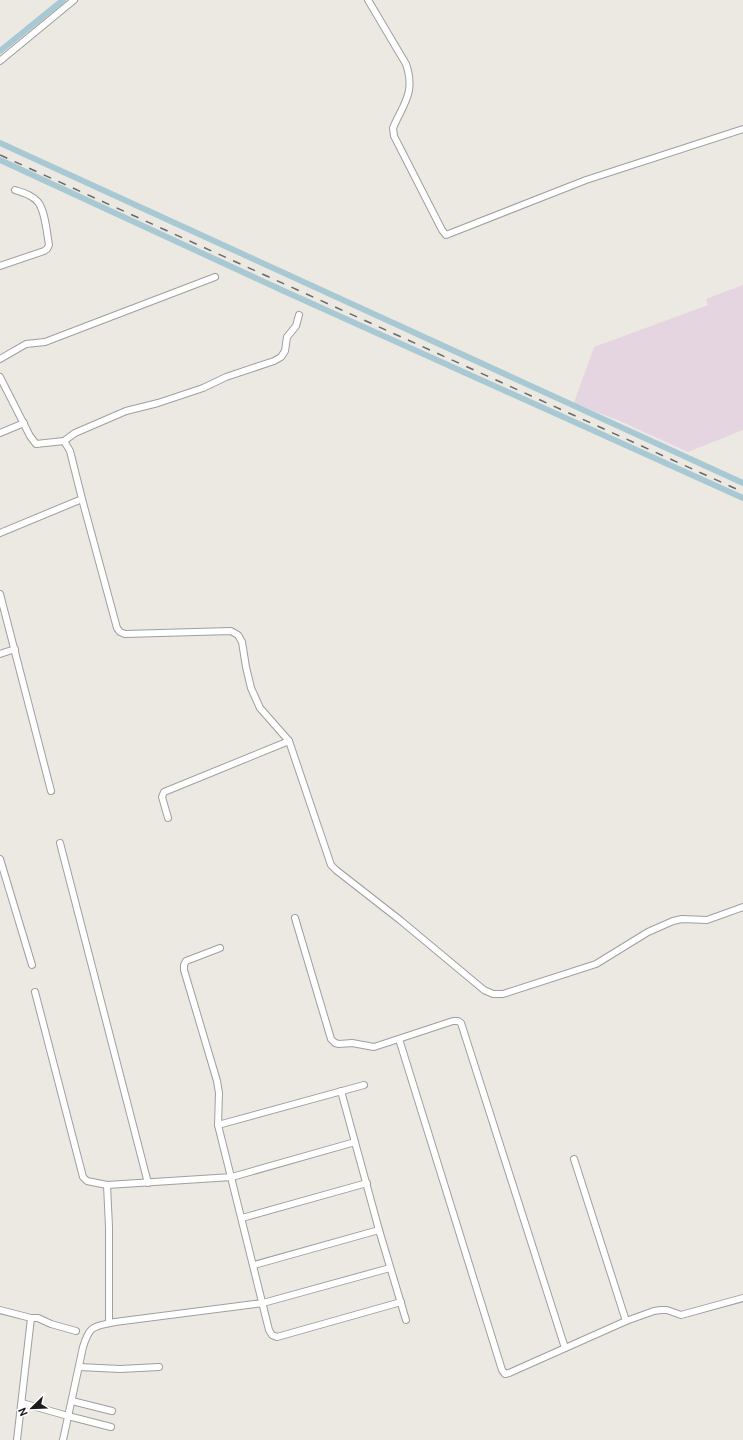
<svg xmlns="http://www.w3.org/2000/svg" width="743" height="1440" font-family="Overpass,sans-serif">
	<style>
		.industrial { fill: #e4d5e1 }
		.lines { fill: none; stroke-linecap: round; stroke-linejoin: round }
		.canal { stroke: #a8c9d4; stroke-width: 6 }
		.minor-casing { stroke: #9f9f9f; stroke-width: 8 }
		.minor { stroke: #fff; stroke-width: 6 }
		.rail { stroke: #696969; stroke-width: 1.5; stroke-dasharray: 8 8; stroke-linecap: butt }
	</style>
	<rect width="100%" height="100%" fill="#ece9e2"/>
	<!-- industrial -->
	<path class="industrial" d="M 743,285 L 743,430 L 688,452 L 620,421 L 574,403 L 594,347 L 708,305 L 706,299 Z"/>
	<g class="lines">
		<!-- canal -->
		<g class="canal">
			<path d="M 0,51 L 63,0"/>
			<path d="M 0,143 L 743,483"/>
			<path d="M 0,160 L 286,292 L 743,498"/>
		</g>
		<defs>
			<g id="minor">
				<path d="M 368,0 L 406,64 C 416,93 403,104 393,128 L 394,136 L 442,230 L 446,235 L 586,180 L 743,129"/>
				<path d="M 0,61 L 74,0"/>
				<path d="M 0,266 L 44,251 L 47,249 L 49,245 C 47,234 45,210 38,202 C 32,195 24,193 15,190"/>
				<path d="M 0,359 L 26,344 L 45,342 L 215,277"/>
				<path d="M 0,377 L 30,436 L 36,444 L 64,441 L 70,451 L 82,499 L 117,628 L 120,632 L 125,634 L 231,631 L 238,635 L 242,642 L 246,667 L 251,688 L 260,708 L 289,741 L 331,865 L 336,870 L 400,920 L 484,990 L 493,994 L 503,994 L 596,964 L 648,932 L 673,921 L 682,919 L 707,920 L 743,907"/>
				<path d="M 0,433 L 24,423"/>
				<path d="M 64,441 L 75,433 L 126,411 L 158,403 L 203,388 L 226,377 L 274,361 L 281,357 L 285,351 L 287,337 L 296,326 L 299,315"/>
				<path d="M 0,533 L 82,499"/>
				<path d="M 0,594 L 51,791"/>
				<path d="M 0,654 L 15,649"/>
				<path d="M 168,818 L 162,797 L 164,792 L 289,741"/>
				<path d="M 60,843 L 148,1183"/>
				<path d="M 0,859 L 32,965"/>
				<path d="M 295,918 L 331,1039 L 335,1043 L 339,1044 L 352,1043 L 374,1047 L 453,1021 L 458,1021 L 461,1023 L 565,1348"/>
				<path d="M 220,948 L 186,961 L 184,965 L 184,970 L 217,1081 L 219,1093 L 218,1125 L 269,1330 L 272,1335 L 277,1337 L 401,1302"/>
				<path d="M 35,992 L 83,1177 L 87,1181 L 107,1185 L 232,1177 L 355,1142"/>
				<path d="M 399,1039 L 502,1370 L 505,1374 L 509,1373 L 626,1321 L 654,1311 L 661,1310 L 667,1310 L 681,1315 L 743,1298"/>
				<path d="M 341,1091 L 379,1230 L 406,1320"/>
				<path d="M 218,1125 L 364,1085"/>
				<path d="M 574,1159 L 626,1321"/>
				<path d="M 107,1185 L 109,1227 L 109,1323"/>
				<path d="M 242,1218 L 367,1183"/>
				<path d="M 254,1265 L 379,1230"/>
				<path d="M 0,1310 L 31,1318 L 38,1318 L 51,1324 L 76,1331"/>
				<path d="M 79,1367 L 120,1369 L 159,1367"/>
				<path d="M 72,1401 L 112,1411"/>
				<path d="M 22,1403 L 68,1416 L 111,1427"/>
				<path d="M 17,1440 L 31,1318"/>
				<path d="M 63,1440 L 83,1347 C 90,1324 94,1327 115,1322 L 263,1303 L 390,1268"/>
			</g>
		</defs>
		<!-- minor casing -->
		<use href="#minor" class="minor-casing"/>
		<!-- minor -->
		<use href="#minor" class="minor"/>
		<!-- rail -->
		<path class="rail" d="M 0,155 L 743,492"/>
	</g>
	<!-- north arrow -->
	<g transform="translate(32 1408) rotate(247)" stroke="#ffffff" stroke-width="3" paint-order="stroke">
	<path d="M0-3L7 15L0 10L-7 15Z" fill="#1b1b1b"/>
	<text y="-6" font-size="11" font-weight="bold" text-anchor="middle" fill="#1b1b1b">N</text>
	</g>
</svg>
